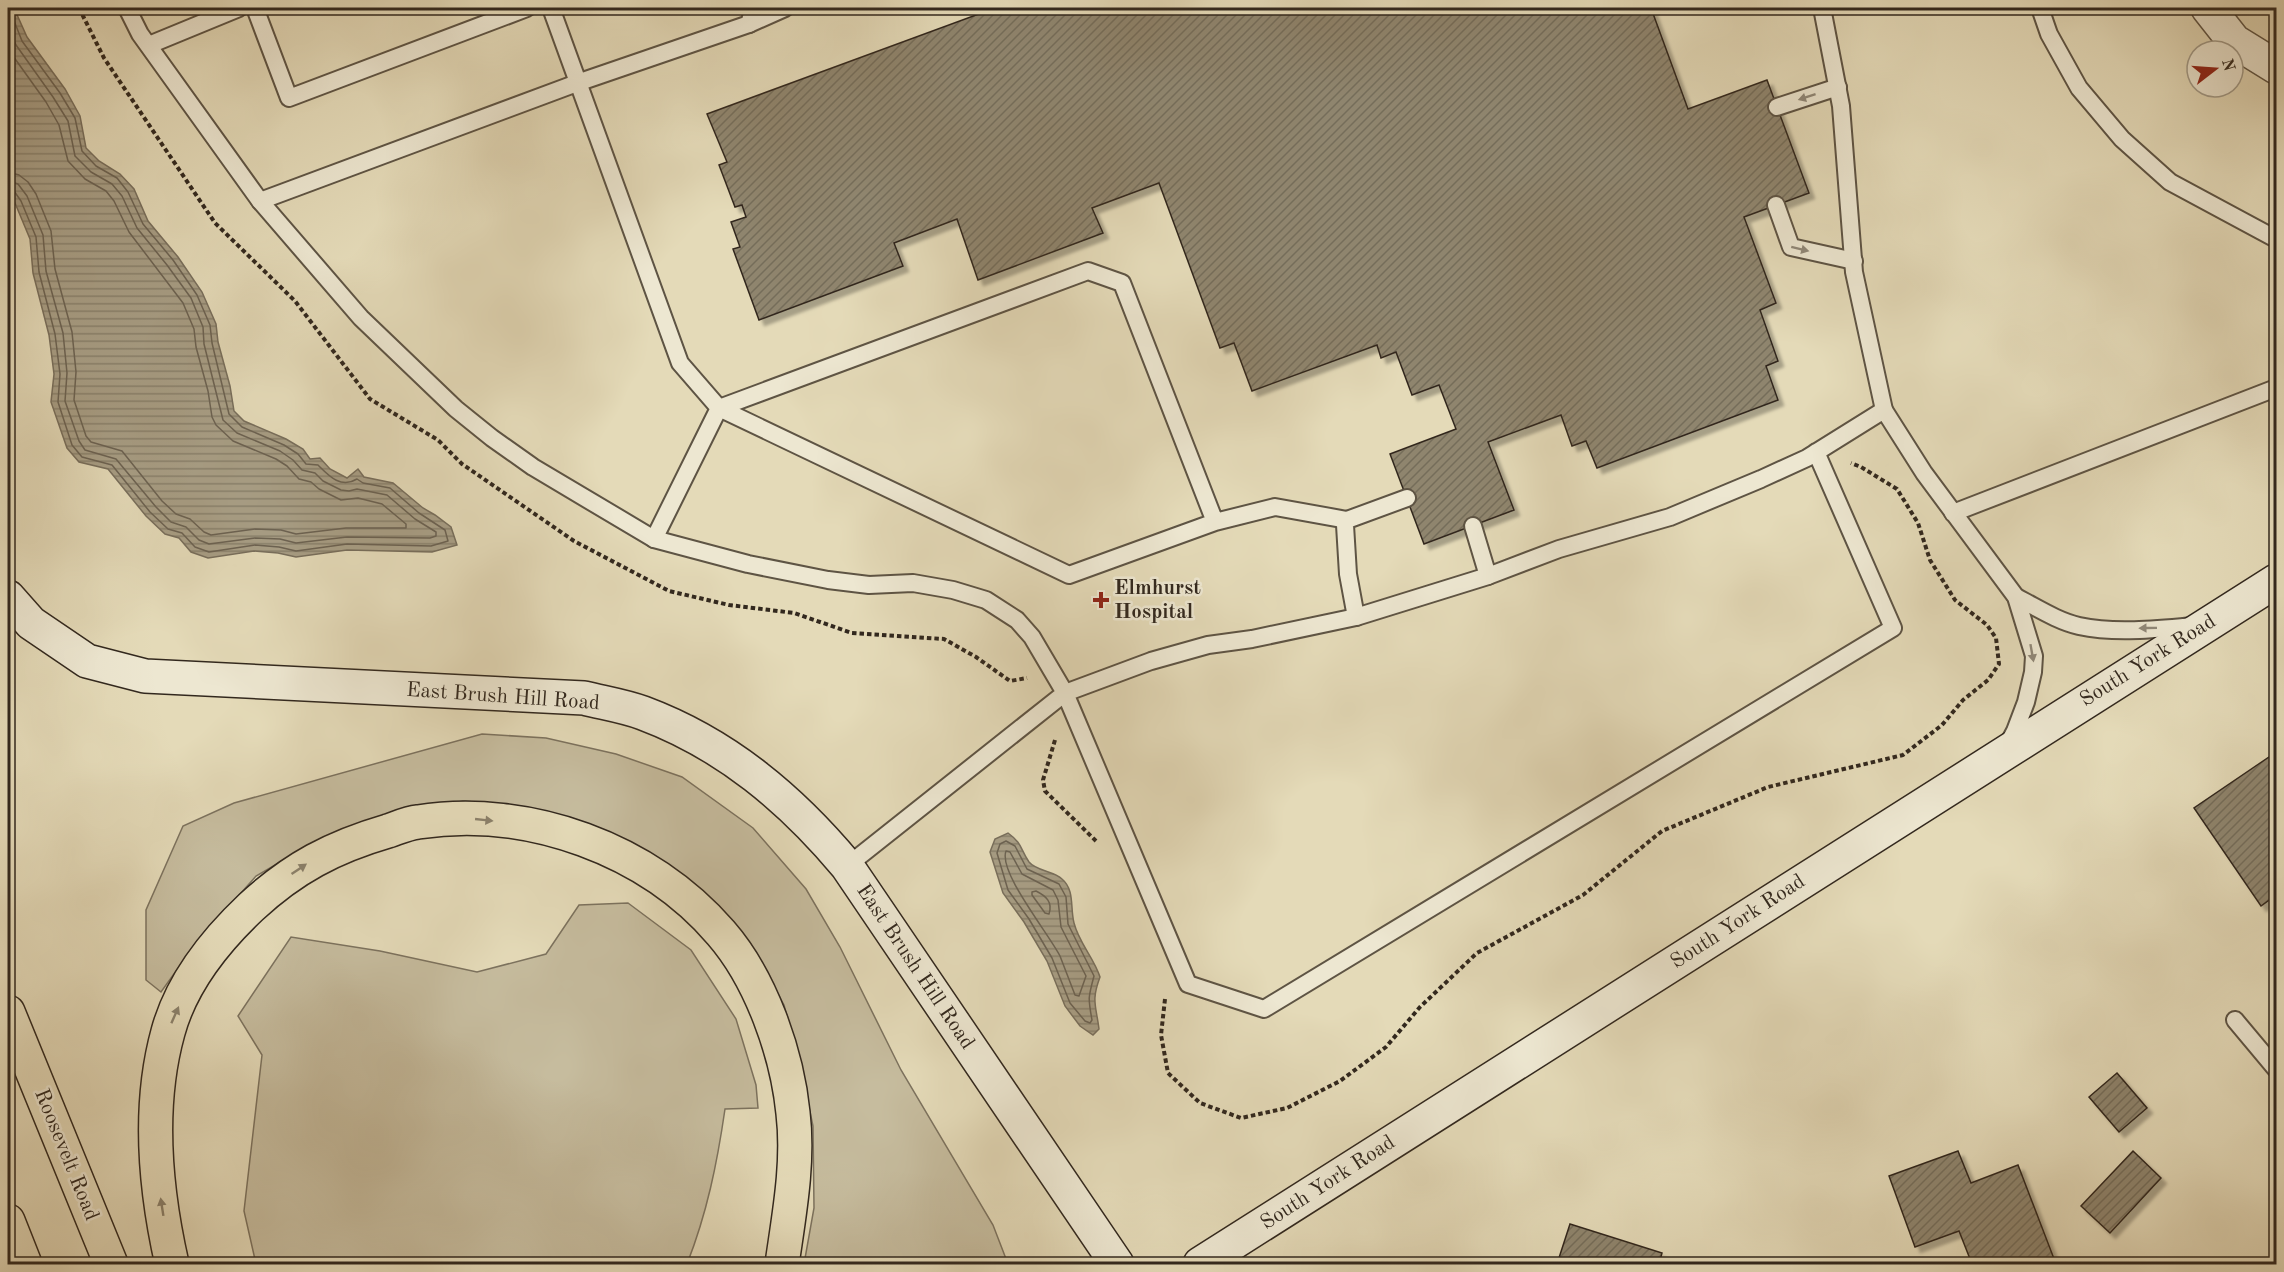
<svg xmlns="http://www.w3.org/2000/svg" width="2284" height="1272" font-family="'Old Standard TT',serif">
	<style>
		.grass { fill: #c6bc9e; stroke: #7c725e; stroke-width: 1.5 }
		.water { fill: url(#water-rules); stroke: #786e5b; stroke-width: 1.5 }
		.lines { fill: none; stroke-linecap: round; stroke-linejoin: round }
		.shore { stroke: #6c6251; stroke-width: 1.5 }
		.building { fill: url(#building-hatch); stroke: #32281e; stroke-width: 1.5; filter: url(#shadow) }
		.lane-casing { stroke: #5e5444; stroke-width: 20 }
		.street-casing { stroke: #5e5444; stroke-width: 36 }
		.secondary-casing { stroke: #32281e; stroke-width: 36 }
		.highway-casing { stroke: #32281e; stroke-width: 36 }
		.path { stroke: #32281e; stroke-width: 4; stroke-dasharray: 4.5 3; stroke-linecap: butt }
		.lane { stroke: #ede7d1; stroke-width: 16 }
		.street { stroke: #ede7d1; stroke-width: 33 }
		.secondary { stroke: #ede7d1; stroke-width: 33 }
		.highway { stroke: #e4dab8; stroke-width: 33 }
		.oneway { fill: #908878 }
		.oneway2 { fill: #8b816b }
		.poi-dot { fill: #8f2418; stroke: #ede7d1; stroke-width: 2 }
		.labels { text-anchor: middle; dominant-baseline: central; stroke-width: 5; stroke-linejoin: round; paint-order: stroke }
		.poi-label { font-size: 21px; font-weight: bold; fill: #32281e; stroke: #ede7d1; text-anchor: start }
		.street-label { font-size: 21px; fill: #32281e; stroke: #ede7d1 }
	</style>
	<defs>
		<pattern id="water-rules" width="6" height="5" patternUnits="userSpaceOnUse" patternTransform="scale(1.5)"><rect width="6" height="5" fill="#a79d84"/><path d="M0 2.5h6" fill="none" stroke="#89806b"/></pattern>
		<pattern id="building-hatch" width="6" height="6" patternUnits="userSpaceOnUse" patternTransform="scale(1.5)"><rect width="6" height="6" fill="#8f856e"/><path d="M-1 1l2-2M0 6l6-6M5 7l2-2" fill="none" stroke="#756d5a"/></pattern>
		<filter id="shadow"><feDropShadow dx="5.5" dy="5.5" stdDeviation="1.5" flood-color="#0004"/></filter>
	</defs>
	<rect width="100%" height="100%" fill="#e4dab8"/>
	<filter id="stains"><feTurbulence type="fractalNoise" baseFrequency=".00333" numOctaves="4"/><feColorMatrix values="0 0 0 0 .2 0 0 0 0 .09 0 0 0 0 .02 0 0 0 .5 -.17"/></filter>
	<radialGradient id="worn" r=".72"><stop offset=".6" stop-color="#630" stop-opacity="0"/><stop offset="1" stop-color="#630" stop-opacity=".3"/></radialGradient>
	<!-- grass -->
	<g class="grass">
		<path d="M 482,734 L 546,738 L 616,754 L 682,777 L 753,828 L 806,889 L 840,947 L 901,1070 L 993,1225 L 1008,1264 L 804,1264 L 814,1208 L 813,1126 L 800,1064 L 784,1005 L 750,943 L 696,889 L 576,821 L 520,806 L 463,801 L 392,816 L 306,847 L 256,876 L 194,946 L 161,992 L 146,980 L 146,910 L 183,826 L 234,803 Z"/>
		<path d="M 628,903 L 691,950 L 736,1019 L 756,1085 L 758,1108 L 725,1109 C 717,1164 707,1213 687,1264 L 256,1264 L 244,1211 L 262,1055 L 238,1016 L 291,937 L 380,951 L 477,972 L 546,954 L 579,905 Z"/>
	</g>
	<!-- water -->
	<g class="water">
		<path d="M 8,8 L 14,8 L 27,37 L 65,89 L 80,116 L 86,148 L 99,161 L 120,174 L 134,189 L 148,221 L 178,257 L 202,292 L 216,324 L 218,342 L 230,386 L 234,411 L 244,421 L 286,439 L 303,449 L 310,459 L 320,458 L 330,469 L 347,478 L 358,469 L 364,477 L 393,483 L 423,508 L 435,515 L 451,527 L 457,545 L 432,552 L 347,550 L 296,557 L 278,553 L 254,551 L 208,558 L 191,552 L 179,538 L 165,534 L 146,516 L 108,469 L 79,462 L 67,448 L 51,402 L 54,374 L 49,335 L 33,273 L 30,239 L 15,203 L 8,191 Z"/>
		<path d="M 1008,833 C 1023,844 1020,849 1029,862 C 1036,871 1054,871 1062,879 C 1075,890 1070,908 1074,923 C 1079,943 1094,958 1100,977 C 1091,1001 1096,1005 1099,1029 L 1093,1035 L 1080,1026 L 1065,1006 L 1047,961 L 1024,922 L 1003,893 L 990,852 L 995,839 Z"/>
	</g>
	<g class="lines">
		<!-- shore -->
		<g class="shore">
			<path d="M 8,27 L 16,45 L 53,97 L 68,121 L 75,156 L 91,172 L 112,184 L 122,196 L 137,228 L 167,265 L 191,298 L 203,327 L 204,344 L 223,420 L 237,433 L 280,451 L 293,460 L 302,470 L 315,473 L 323,481 L 341,490 L 349,491 L 357,489 L 387,495 L 415,519 L 436,532 L 436,536 L 430,538 L 347,537 L 296,543 L 280,539 L 255,538 L 209,544 L 199,540 L 186,527 L 171,522 L 156,507 L 116,459 L 85,450 L 79,441 L 65,401 L 67,373 L 63,333 L 46,271 L 43,235 L 27,196 L 18,184 L 8,181"/>
			<path d="M 8,49 L 46,102 L 59,125 L 68,161 L 85,179 L 106,191 L 114,201 L 129,232 L 183,303 L 194,329 L 196,347 L 208,391 L 212,417 L 216,425 L 233,441 L 276,459 L 287,466 L 299,479 L 311,482 L 319,489 L 341,500 L 358,498 L 382,504 L 406,524 L 406,528 L 346,528 L 296,534 L 281,530 L 255,529 L 211,535 L 204,532 L 190,519 L 176,514 L 162,501 L 122,451 L 91,442 L 86,436 L 74,400 L 76,372 L 72,332 L 55,269 L 51,231 L 36,194 L 28,182 L 19,175 L 8,172"/>
			<path d="M 8,189 L 14,191 L 21,201 L 36,237 L 39,272 L 55,334 L 60,374 L 58,402 L 72,445 L 82,457 L 112,465 L 150,512 L 168,529 L 182,533 L 195,547 L 209,552 L 255,545 L 279,547 L 296,551 L 347,544 L 431,546 L 448,541 L 445,530 L 419,513 L 390,488 L 363,483 L 357,479 C 341,489 329,476 318,465 L 306,464 L 298,454 L 284,445 L 242,427 L 229,414 L 212,343 L 210,325 L 197,295 L 173,260 L 143,224 L 128,192 L 117,178 L 96,166 L 82,151 L 75,118 L 60,93 L 22,41 L 9,8"/>
			<path d="M 1006,841 L 1015,846 L 1027,869 L 1059,884 L 1066,897 L 1068,924 L 1094,976 C 1088,998 1088,998 1092,1020 L 1090,1023 L 1085,1021 L 1070,1003 L 1052,958 L 1029,919 L 1008,890 L 997,853 L 1000,844 Z"/>
			<path d="M 1006,851 L 1010,852 L 1022,874 L 1053,890 L 1058,900 L 1061,927 L 1086,976 L 1079,996 L 1075,995 C 1070,982 1065,969 1060,956 C 1049,934 998,872 1006,851 Z"/>
			<path d="M 1036,891 C 1046,896 1053,902 1049,914 L 1045,913 L 1032,895 L 1032,892 Z"/>
		</g>
	</g>
	<!-- building -->
	<g class="building">
		<path d="M 995,8 L 1651,8 L 1688,109 L 1767,80 L 1809,193 L 1744,217 L 1776,303 L 1760,310 L 1778,361 L 1766,366 L 1778,400 L 1597,468 L 1586,441 L 1572,446 L 1561,415 L 1488,442 L 1514,510 L 1424,544 L 1390,454 L 1456,429 L 1439,385 L 1412,395 L 1396,352 L 1381,358 L 1377,345 L 1252,391 L 1234,343 L 1220,348 L 1159,183 L 1092,208 L 1103,233 L 978,280 L 957,219 L 894,243 L 903,266 L 759,320 L 733,249 L 740,247 L 731,222 L 746,217 L 742,205 L 735,207 L 719,165 L 727,162 L 707,114 Z"/>
		<path d="M 2269,757 L 2276,767 L 2276,895 L 2261,906 L 2194,808 Z"/>
		<path d="M 2117,1073 L 2147,1108 L 2119,1132 L 2089,1097 Z"/>
		<path d="M 1958,1151 L 1971,1183 L 2018,1165 L 2056,1264 L 1972,1264 L 1959,1231 L 1915,1247 L 1889,1176 Z"/>
		<path d="M 2133,1151 L 2161,1178 L 2110,1233 L 2081,1206 Z"/>
		<path d="M 1570,1224 L 1662,1253 L 1659,1264 L 1557,1264 Z"/>
	</g>
	<g class="lines">
		<defs>
			<g id="lane">
				<path d="M 127,8 L 140,34 L 260,201 L 361,318 L 456,409 L 492,438 L 533,467 L 654,539 L 748,564 L 828,580 L 869,585 L 913,583 L 953,590 L 986,600 L 1017,620 L 1032,637 L 1065,693 L 847,866"/>
				<path d="M 255,8 L 289,98 L 527,8"/>
				<path d="M 551,8 L 680,363 L 719,408 L 654,539"/>
				<path d="M 1822,8 L 1841,106 L 1854,272 L 1884,410"/>
				<path d="M 2040,8 L 2049,34 L 2079,88 L 2122,139 L 2170,182 L 2276,239"/>
				<path d="M 749,24 L 785,8"/>
				<path d="M 149,45 L 239,8"/>
				<path d="M 1777,107 L 1838,87"/>
				<path d="M 260,201 L 577,83 L 749,24 L 754,8"/>
				<path d="M 1776,205 L 1791,247 L 1854,261"/>
				<path d="M 1816,452 L 1893,628 L 1264,1009 L 1188,984 L 1065,693 L 1151,661 L 1208,645 L 1252,639 L 1356,617 L 1488,576 L 1559,549 L 1670,517 L 1761,479 L 1807,458 L 1884,410 L 1924,473 L 2016,597 L 2034,656 L 2033,672 L 2026,702 L 2015,731 L 2007,746"/>
				<path d="M 1953,513 L 2276,388"/>
				<path d="M 1215,522 L 1069,575 L 719,408 L 1088,271 L 1122,283 L 1215,522 L 1275,507 L 1347,520"/>
				<path d="M 1473,526 L 1488,576"/>
				<path d="M 2016,597 C 2036,607 2057,621 2079,626 C 2116,634 2157,629 2194,626"/>
				<path d="M 1356,617 L 1348,574 L 1345,525 L 1347,520 L 1407,498"/>
				<path d="M 2235,1020 L 2276,1069"/>
			</g>
			<path id="street" d="M 2208,8 L 2234,41 L 2276,67"/>
			<g id="secondary">
				<path d="M 8,597 L 31,623 L 87,661 L 145,676 L 584,698 C 604,703 624,706 643,713 C 726,744 791,799 847,866 L 1117,1264"/>
				<path d="M 1200,1264 L 2276,581"/>
			</g>
			<g id="highway">
				<path d="M 8,1012 L 111,1264"/>
				<path d="M 8,1221 L 25,1264"/>
				<path d="M 172,1264 C 155,1189 147,1108 168,1032 C 181,984 215,941 251,907 C 293,868 333,847 388,831 C 397,828 408,823 418,822 C 528,805 649,849 721,933 C 761,979 787,1053 793,1113 C 799,1163 789,1215 782,1264"/>
			</g>
		</defs>
		<!-- lane casing -->
		<use href="#lane" class="lane-casing"/>
		<!-- street casing -->
		<use href="#street" class="street-casing"/>
		<!-- secondary casing -->
		<use href="#secondary" class="secondary-casing"/>
		<!-- highway casing -->
		<use href="#highway" class="highway-casing"/>
		<!-- path -->
		<g class="path">
			<path d="M 79,8 L 104,58 L 215,223 L 295,301 L 370,399 L 438,440 L 462,464 L 574,541 L 669,591 L 729,605 L 794,613 L 852,633 L 944,639 L 976,657 L 1010,681 L 1027,678"/>
			<path d="M 1055,740 L 1043,780 L 1045,791 L 1096,841"/>
			<path d="M 1165,999 L 1161,1035 L 1168,1073 L 1200,1103 L 1241,1118 L 1287,1108 L 1340,1081 L 1386,1047 L 1420,1007 L 1477,953 L 1583,895 L 1662,831 L 1768,787 L 1903,755 L 1942,725 L 1963,700 L 1988,680 L 1999,664 L 1996,638 L 1987,625 L 1955,600 L 1930,560 L 1918,523 L 1897,489 L 1861,467 L 1851,463"/>
		</g>
		<!-- lane -->
		<use href="#lane" class="lane"/>
		<!-- street -->
		<use href="#street" class="street"/>
		<!-- secondary -->
		<use href="#secondary" class="secondary"/>
		<!-- highway -->
		<use href="#highway" class="highway"/>
	</g>
	<!-- one-way arrows -->
	<defs><path id="oneway-solid" d="M-6-.8H1V-3.2L6.5 0L1 3.2V.8H-6Z" transform="scale(1.5)"/></defs>
	<g class="oneway">
		<use href="#oneway-solid" transform="translate(1807 97) rotate(162)"/>
		<use href="#oneway-solid" transform="translate(1800 249) rotate(14)"/>
		<use href="#oneway-solid" transform="translate(2148 628) rotate(179)"/>
		<use href="#oneway-solid" transform="translate(2032 653) rotate(80)"/>
	</g>
	<g class="oneway2">
		<use href="#oneway-solid" transform="translate(484 820) rotate(6)"/>
		<use href="#oneway-solid" transform="translate(299 869) rotate(-34)"/>
		<use href="#oneway-solid" transform="translate(175 1015) rotate(-66)"/>
		<use href="#oneway-solid" transform="translate(162 1207) rotate(-99)"/>
	</g>
	<!-- markers -->
	<path class="poi-dot" d="M1098 591h6v6h6v6h-6v6h-6v-6h-6v-6h6z"/>
	<g class="labels">
		<!-- poi labels -->
		<g class="poi-label">
			<text x="1114" y="588">Elmhurst<tspan x="1114" dy="24">Hospital</tspan></text>
		</g>
		<!-- street labels -->
		<g class="street-label">
			<text transform="translate(2148 661) rotate(-32)">South York Road</text>
			<text transform="translate(503 697) rotate(4)">East Brush Hill Road</text>
			<text transform="translate(1738 922) rotate(-33)">South York Road</text>
			<text transform="translate(915 967) rotate(56)">East Brush Hill Road</text>
			<text transform="translate(66 1155) rotate(68)">Roosevelt Road</text>
			<text transform="translate(1328 1183) rotate(-33)">South York Road</text>
		</g>
	</g>
	<!-- margin -->
	<rect width="2284" height="1272" fill="none" stroke="#e4dab8" stroke-width="30"/>
	<rect x="9" y="9" width="2266" height="1254" fill="none" stroke="#32281e" stroke-width="3"/>
	<rect x="15" y="15" width="2254" height="1242" fill="none" stroke="#32281e" stroke-width="1.5"/>
	<!-- north arrow -->
	<g transform="translate(2215 69) rotate(73)"><circle r="28" fill="#ede7d1" stroke="#a29b89" stroke-width="1.5"/>
	<path d="M0-4.5L10 22L0 15L-10 22Z" fill="#8f2418"/>
	<text y="-9" font-size="16" font-weight="bold" text-anchor="middle" fill="#32281e">N</text>
	</g>
	<rect width="100%" height="100%" filter="url(#stains)"/>
	<rect width="100%" height="100%" fill="url(#worn)"/>
</svg>
